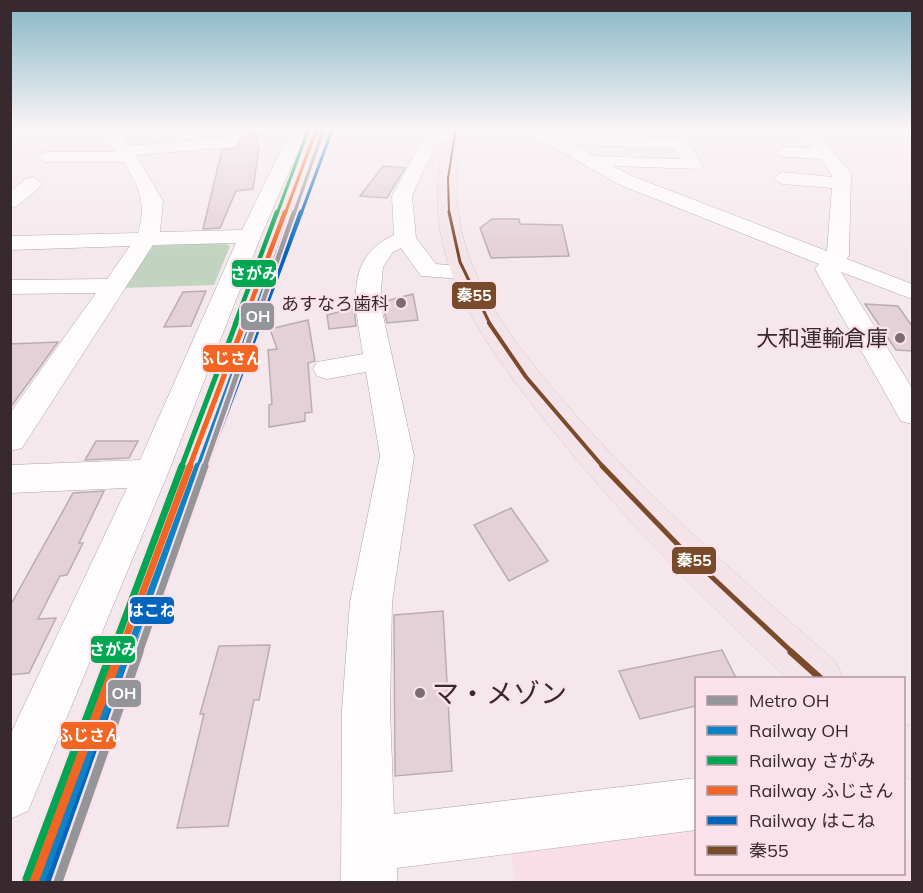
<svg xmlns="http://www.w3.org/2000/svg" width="923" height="893" font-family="Mulish,'Noto Sans JP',sans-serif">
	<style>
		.built { fill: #f9dee7 }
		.green { fill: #c1d4bf }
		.building { fill: #e4d0d7; stroke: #baadb1; stroke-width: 1.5 }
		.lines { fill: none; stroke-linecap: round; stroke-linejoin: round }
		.minor-casing { stroke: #afa2a7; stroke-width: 1 }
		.highway-casing { stroke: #cfc8ca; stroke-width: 1 }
		.minor { fill: #fefcfc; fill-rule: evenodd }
		.highway { fill: #f2e4e9; fill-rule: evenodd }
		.bus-1-far4-casing { stroke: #fbe2ea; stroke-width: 4.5 }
		.bus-1-far3-casing { stroke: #fbe2ea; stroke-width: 6 }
		.bus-1-far2-casing { stroke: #fbe2ea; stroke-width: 8 }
		.bus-1-far1-casing { stroke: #fbe2ea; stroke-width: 10 }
		.bus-1-casing { stroke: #fbe2ea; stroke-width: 11 }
		.bus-1-far4 { stroke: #7a4b2a; stroke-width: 2 }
		.bus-1-far3 { stroke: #7a4b2a; stroke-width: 3 }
		.bus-1-far2 { stroke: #7a4b2a; stroke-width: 4 }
		.bus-1-far1 { stroke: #7a4b2a; stroke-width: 5 }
		.bus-1 { stroke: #7a4b2a; stroke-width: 7 }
		.rail-1-far4-casing { stroke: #fbe2ea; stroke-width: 5 }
		.rail-1-far3-casing { stroke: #fbe2ea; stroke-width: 8 }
		.rail-1-far2-casing { stroke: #fbe2ea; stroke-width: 9 }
		.rail-1-far1-casing { stroke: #fbe2ea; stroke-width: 11 }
		.rail-1-casing { stroke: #fbe2ea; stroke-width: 14 }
		.rail-2-far4-casing { stroke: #fbe2ea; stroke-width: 5 }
		.rail-2-far3-casing { stroke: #fbe2ea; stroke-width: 8 }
		.rail-2-far2-casing { stroke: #fbe2ea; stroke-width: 9 }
		.rail-2-far1-casing { stroke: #fbe2ea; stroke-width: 11 }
		.rail-2-casing { stroke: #fbe2ea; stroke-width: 14 }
		.rail-3-far4-casing { stroke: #fbe2ea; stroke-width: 5 }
		.rail-3-far3-casing { stroke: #fbe2ea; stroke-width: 8 }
		.rail-3-far2-casing { stroke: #fbe2ea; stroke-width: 9 }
		.rail-3-far1-casing { stroke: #fbe2ea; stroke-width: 11 }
		.rail-3-casing { stroke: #fbe2ea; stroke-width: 14 }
		.rail-4-far4-casing { stroke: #fbe2ea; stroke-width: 5 }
		.rail-4-far3-casing { stroke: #fbe2ea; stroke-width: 8 }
		.rail-4-far2-casing { stroke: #fbe2ea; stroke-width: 9 }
		.rail-4-far1-casing { stroke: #fbe2ea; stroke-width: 11 }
		.rail-4-casing { stroke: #fbe2ea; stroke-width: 14 }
		.rail-1-far4 { stroke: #0d82c7; stroke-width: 3 }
		.rail-1-far3 { stroke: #0d82c7; stroke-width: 4.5 }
		.rail-1-far2 { stroke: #0d82c7; stroke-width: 5 }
		.rail-1-far1 { stroke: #0d82c7; stroke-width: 7 }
		.rail-1 { stroke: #0d82c7; stroke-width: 9 }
		.rail-2-far4 { stroke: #00a651; stroke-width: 3 }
		.rail-2-far3 { stroke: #00a651; stroke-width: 4.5 }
		.rail-2-far2 { stroke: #00a651; stroke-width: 5 }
		.rail-2-far1 { stroke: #00a651; stroke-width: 7 }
		.rail-2 { stroke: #00a651; stroke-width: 9 }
		.rail-3-far4 { stroke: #f26522; stroke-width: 3 }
		.rail-3-far3 { stroke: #f26522; stroke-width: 4.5 }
		.rail-3-far2 { stroke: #f26522; stroke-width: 5 }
		.rail-3-far1 { stroke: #f26522; stroke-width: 7 }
		.rail-3 { stroke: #f26522; stroke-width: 9 }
		.rail-4-far4 { stroke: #0065bd; stroke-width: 3 }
		.rail-4-far3 { stroke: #0065bd; stroke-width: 4.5 }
		.rail-4-far2 { stroke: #0065bd; stroke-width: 5 }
		.rail-4-far1 { stroke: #0065bd; stroke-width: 7 }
		.rail-4 { stroke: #0065bd; stroke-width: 9 }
		.metro-1-far4-casing { stroke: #fbe2ea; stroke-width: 5 }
		.metro-1-far3-casing { stroke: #fbe2ea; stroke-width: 8 }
		.metro-1-far2-casing { stroke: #fbe2ea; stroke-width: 9 }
		.metro-1-far1-casing { stroke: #fbe2ea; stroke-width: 11 }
		.metro-1-casing { stroke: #fbe2ea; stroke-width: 14 }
		.metro-1-far4 { stroke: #939598; stroke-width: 3 }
		.metro-1-far3 { stroke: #939598; stroke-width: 4.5 }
		.metro-1-far2 { stroke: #939598; stroke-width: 5 }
		.metro-1-far1 { stroke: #939598; stroke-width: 7 }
		.metro-1 { stroke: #939598; stroke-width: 9 }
		.poi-dot { fill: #7a6c71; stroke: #fbe2ea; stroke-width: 2 }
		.labels { text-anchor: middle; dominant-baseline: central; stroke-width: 5; stroke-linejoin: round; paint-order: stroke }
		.far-poi-label { font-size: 18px; fill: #38292f; stroke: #fbe2ea; text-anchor: end }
		.poi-label { font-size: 22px; fill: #38292f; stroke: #fbe2ea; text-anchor: end }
		.near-poi-label { font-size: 27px; fill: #38292f; stroke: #fbe2ea; text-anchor: start }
		.line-badge { stroke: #fbe2ea; stroke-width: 2 }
		.badge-label { font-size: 16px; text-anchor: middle; font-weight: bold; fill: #fff }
	</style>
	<rect width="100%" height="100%" fill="#f5e8ec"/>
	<!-- built -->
	<path class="built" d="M 696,825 L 696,874 L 904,874 L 904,834 L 912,845 L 912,882 L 515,882 L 511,848 Z"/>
	<!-- green -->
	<path class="green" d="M 224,243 L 230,246 L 214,285 L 122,288 L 149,246 Z"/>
	<!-- building -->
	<g class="building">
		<path d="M 260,134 L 255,147 L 259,147 L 253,189 L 236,191 L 220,228 L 203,229 L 222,150 L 237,148 L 244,135 Z"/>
		<path d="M 383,166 L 405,168 L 387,198 L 360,196 Z"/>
		<path d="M 492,219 L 519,219 L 520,224 L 562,225 L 569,256 L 491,258 L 480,228 Z"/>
		<path d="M 206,291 L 191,326 L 164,327 L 183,292 Z"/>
		<path d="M 413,294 L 418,320 L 387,323 L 382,302 Z"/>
		<path d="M 865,304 L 898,306 L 912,326 L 912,351 L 896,350 Z"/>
		<path d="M 354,308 L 356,326 L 329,329 L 327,315 Z"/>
		<path d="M 308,320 L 315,361 L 308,363 L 312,412 L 305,413 L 305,421 L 269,427 L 269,405 L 272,404 L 268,350 L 277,349 L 270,329 Z"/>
		<path d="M 58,342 L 37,371 L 10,408 L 10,344 Z"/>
		<path d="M 96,441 L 138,441 L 129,458 L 85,460 Z"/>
		<path d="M 104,491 L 79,543 L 83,543 L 67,575 L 60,576 L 38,619 L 56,618 L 29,673 L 10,675 L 10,606 L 73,493 Z"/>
		<path d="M 511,508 L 548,561 L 509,581 L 474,525 Z"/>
		<path d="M 443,611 L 452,771 L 395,776 L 394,615 Z"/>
		<path d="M 270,645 L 259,700 L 254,700 L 228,826 L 177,828 L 204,714 L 200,714 L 219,646 Z"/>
		<path d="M 722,650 L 736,678 L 696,678 L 696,706 L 640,719 L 619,671 Z"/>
	</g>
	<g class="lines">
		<defs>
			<g id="minor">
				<path d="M 99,128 L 115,128 L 129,146 L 223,138 L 229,128 L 245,128 L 235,147 L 136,155 L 163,201 L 160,232 L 242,230 L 292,128 L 308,128 L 261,236 L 168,473 L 28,811 L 10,819 L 10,735 L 127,488 L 10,493 L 10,465 L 140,460 L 236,243 L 153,245 L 22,448 L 10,451 L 10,413 L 96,293 L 10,294 L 10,280 L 107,279 L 130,246 L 10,250 L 10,236 L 138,233 C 147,204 139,187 124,162 L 45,162 L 36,157 L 45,152 L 117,152 Z"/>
				<path d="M 507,128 L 530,128 L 561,138 L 569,134 L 685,139 L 703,165 L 700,169 L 613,166 L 632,176 L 827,251 L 832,188 L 782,184 L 773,178 L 782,172 L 833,177 L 821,159 L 784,157 L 775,152 L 784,147 L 812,148 L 796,128 L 812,128 L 851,173 L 849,255 L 847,259 L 912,284 L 912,299 L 841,272 L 912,388 L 912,424 L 901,421 L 815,269 L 819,264 L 618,184 L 550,145 L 509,131 ZM 574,145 L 674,148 L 681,159 L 594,156 Z"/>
				<path d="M 454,131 L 462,136 L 460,139 L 437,142 L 412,196 L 416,238 L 436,264 L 472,267 L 476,272 L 472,277 L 464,279 L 421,276 L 401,248 L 393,252 L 383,267 L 380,302 L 414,456 L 392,602 L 390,710 L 394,814 L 696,778 L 696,830 L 397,868 L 397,882 L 341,882 L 342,710 L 350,602 L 380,456 L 366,372 L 327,379 L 317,376 L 313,369 L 317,362 L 363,354 C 356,309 342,258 394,235 L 392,196 L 425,135 Z"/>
				<path d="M 33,177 L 42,183 L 40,187 L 17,206 L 10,208 L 10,192 L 26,179 Z"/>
			</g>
			<g id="highway">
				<path d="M 448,128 L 464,128 C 453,174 454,218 471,262 C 492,316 529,361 567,405 C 648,499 743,580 836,662 L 843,678 L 787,678 C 699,595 614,509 539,413 C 503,367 466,318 448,262 C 433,217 435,173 448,128 Z"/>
				<path d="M 904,723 L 912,727 L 912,780 L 904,776 Z"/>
			</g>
		</defs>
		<!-- minor casing -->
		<use href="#minor" class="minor-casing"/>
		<!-- highway casing -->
		<use href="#highway" class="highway-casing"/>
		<!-- minor -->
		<use href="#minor" class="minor"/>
		<!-- highway -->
		<use href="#highway" class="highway"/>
		<defs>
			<path id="bus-1-far4" d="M 449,214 L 448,178 L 456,128"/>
			<path id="bus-1-far3" d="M 449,212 L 460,262 L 490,324"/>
			<path id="bus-1-far2" d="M 489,323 L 526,377 L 604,468"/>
			<path id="bus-1-far1" d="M 602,466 L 682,549 L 793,653"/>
			<path id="bus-1" d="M 791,652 L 820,678"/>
		</defs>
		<!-- bus-1-far4 casing -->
		<use href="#bus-1-far4" class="bus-1-far4-casing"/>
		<!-- bus-1-far3 casing -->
		<use href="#bus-1-far3" class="bus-1-far3-casing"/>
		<!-- bus-1-far2 casing -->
		<use href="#bus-1-far2" class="bus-1-far2-casing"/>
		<!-- bus-1-far1 casing -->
		<use href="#bus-1-far1" class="bus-1-far1-casing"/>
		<!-- bus-1 casing -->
		<use href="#bus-1" class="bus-1-casing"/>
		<!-- bus-1-far4 -->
		<use href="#bus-1-far4" class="bus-1-far4"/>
		<!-- bus-1-far3 -->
		<use href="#bus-1-far3" class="bus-1-far3"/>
		<!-- bus-1-far2 -->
		<use href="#bus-1-far2" class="bus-1-far2"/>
		<!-- bus-1-far1 -->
		<use href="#bus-1-far1" class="bus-1-far1"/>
		<!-- bus-1 -->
		<use href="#bus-1" class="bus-1"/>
		<defs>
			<path id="rail-1-far4" d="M 293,214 L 324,131"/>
			<path id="rail-1-far3" d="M 251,324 L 293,212"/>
			<path id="rail-1-far2" d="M 198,468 L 252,323"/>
			<path id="rail-1-far1" d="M 128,653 L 198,466"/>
			<path id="rail-1" d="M 42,882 L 128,652"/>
			<path id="rail-2-far4" d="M 277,214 L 309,128"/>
			<path id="rail-2-far3" d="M 235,324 L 277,212"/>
			<path id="rail-2-far2" d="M 181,468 L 236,323"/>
			<path id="rail-2-far1" d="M 112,653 L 182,466"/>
			<path id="rail-2" d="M 27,879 L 112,652"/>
			<path id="rail-3-far4" d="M 285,214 L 317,128"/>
			<path id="rail-3-far3" d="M 243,324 L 285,212"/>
			<path id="rail-3-far2" d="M 189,468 L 244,323"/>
			<path id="rail-3-far1" d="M 120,653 L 190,466"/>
			<path id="rail-3" d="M 34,882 L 120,652"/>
			<path id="rail-4-far4" d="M 301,214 L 331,133"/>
			<path id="rail-4-far3" d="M 259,324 L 301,212"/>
			<path id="rail-4-far2" d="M 205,468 L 260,323"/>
			<path id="rail-4-far1" d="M 136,653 L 206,466"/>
			<path id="rail-4" d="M 50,882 L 136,652"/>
		</defs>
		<!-- rail-1-far4 casing -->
		<use href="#rail-1-far4" class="rail-1-far4-casing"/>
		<!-- rail-1-far3 casing -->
		<use href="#rail-1-far3" class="rail-1-far3-casing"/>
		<!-- rail-1-far2 casing -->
		<use href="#rail-1-far2" class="rail-1-far2-casing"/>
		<!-- rail-1-far1 casing -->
		<use href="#rail-1-far1" class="rail-1-far1-casing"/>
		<!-- rail-1 casing -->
		<use href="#rail-1" class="rail-1-casing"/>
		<!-- rail-2-far4 casing -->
		<use href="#rail-2-far4" class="rail-2-far4-casing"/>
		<!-- rail-2-far3 casing -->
		<use href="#rail-2-far3" class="rail-2-far3-casing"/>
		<!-- rail-2-far2 casing -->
		<use href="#rail-2-far2" class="rail-2-far2-casing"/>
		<!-- rail-2-far1 casing -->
		<use href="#rail-2-far1" class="rail-2-far1-casing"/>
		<!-- rail-2 casing -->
		<use href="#rail-2" class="rail-2-casing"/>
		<!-- rail-3-far4 casing -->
		<use href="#rail-3-far4" class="rail-3-far4-casing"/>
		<!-- rail-3-far3 casing -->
		<use href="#rail-3-far3" class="rail-3-far3-casing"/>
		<!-- rail-3-far2 casing -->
		<use href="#rail-3-far2" class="rail-3-far2-casing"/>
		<!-- rail-3-far1 casing -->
		<use href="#rail-3-far1" class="rail-3-far1-casing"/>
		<!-- rail-3 casing -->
		<use href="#rail-3" class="rail-3-casing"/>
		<!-- rail-4-far4 casing -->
		<use href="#rail-4-far4" class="rail-4-far4-casing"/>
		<!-- rail-4-far3 casing -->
		<use href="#rail-4-far3" class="rail-4-far3-casing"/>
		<!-- rail-4-far2 casing -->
		<use href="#rail-4-far2" class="rail-4-far2-casing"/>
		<!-- rail-4-far1 casing -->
		<use href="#rail-4-far1" class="rail-4-far1-casing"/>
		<!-- rail-4 casing -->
		<use href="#rail-4" class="rail-4-casing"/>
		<!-- rail-1-far4 -->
		<use href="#rail-1-far4" class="rail-1-far4"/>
		<!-- rail-1-far3 -->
		<use href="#rail-1-far3" class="rail-1-far3"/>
		<!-- rail-1-far2 -->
		<use href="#rail-1-far2" class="rail-1-far2"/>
		<!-- rail-1-far1 -->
		<use href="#rail-1-far1" class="rail-1-far1"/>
		<!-- rail-1 -->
		<use href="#rail-1" class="rail-1"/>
		<!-- rail-2-far4 -->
		<use href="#rail-2-far4" class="rail-2-far4"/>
		<!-- rail-2-far3 -->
		<use href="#rail-2-far3" class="rail-2-far3"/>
		<!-- rail-2-far2 -->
		<use href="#rail-2-far2" class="rail-2-far2"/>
		<!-- rail-2-far1 -->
		<use href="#rail-2-far1" class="rail-2-far1"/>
		<!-- rail-2 -->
		<use href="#rail-2" class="rail-2"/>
		<!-- rail-3-far4 -->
		<use href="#rail-3-far4" class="rail-3-far4"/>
		<!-- rail-3-far3 -->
		<use href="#rail-3-far3" class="rail-3-far3"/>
		<!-- rail-3-far2 -->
		<use href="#rail-3-far2" class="rail-3-far2"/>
		<!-- rail-3-far1 -->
		<use href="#rail-3-far1" class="rail-3-far1"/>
		<!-- rail-3 -->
		<use href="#rail-3" class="rail-3"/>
		<!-- rail-4-far4 -->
		<use href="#rail-4-far4" class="rail-4-far4"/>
		<!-- rail-4-far3 -->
		<use href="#rail-4-far3" class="rail-4-far3"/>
		<!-- rail-4-far2 -->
		<use href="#rail-4-far2" class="rail-4-far2"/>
		<!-- rail-4-far1 -->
		<use href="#rail-4-far1" class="rail-4-far1"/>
		<!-- rail-4 -->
		<use href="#rail-4" class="rail-4"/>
		<defs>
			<path id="metro-1-far4" d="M 294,214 L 324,128"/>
			<path id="metro-1-far3" d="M 255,324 L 294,212"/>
			<path id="metro-1-far2" d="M 204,468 L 255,323"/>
			<path id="metro-1-far1" d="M 139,653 L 205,466"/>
			<path id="metro-1" d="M 58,882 L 139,652"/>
		</defs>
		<!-- metro-1-far4 casing -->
		<use href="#metro-1-far4" class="metro-1-far4-casing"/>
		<!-- metro-1-far3 casing -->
		<use href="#metro-1-far3" class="metro-1-far3-casing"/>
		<!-- metro-1-far2 casing -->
		<use href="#metro-1-far2" class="metro-1-far2-casing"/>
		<!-- metro-1-far1 casing -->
		<use href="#metro-1-far1" class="metro-1-far1-casing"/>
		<!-- metro-1 casing -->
		<use href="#metro-1" class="metro-1-casing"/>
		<!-- metro-1-far4 -->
		<use href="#metro-1-far4" class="metro-1-far4"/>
		<!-- metro-1-far3 -->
		<use href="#metro-1-far3" class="metro-1-far3"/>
		<!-- metro-1-far2 -->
		<use href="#metro-1-far2" class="metro-1-far2"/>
		<!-- metro-1-far1 -->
		<use href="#metro-1-far1" class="metro-1-far1"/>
		<!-- metro-1 -->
		<use href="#metro-1" class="metro-1"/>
	</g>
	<!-- sky -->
	<linearGradient id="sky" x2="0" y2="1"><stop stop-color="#85b5c6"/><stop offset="0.51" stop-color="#faf5f6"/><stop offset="1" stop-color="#faf5f6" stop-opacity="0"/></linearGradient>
	<rect width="923" height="253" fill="url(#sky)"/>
	<!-- markers -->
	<g class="poi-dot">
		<circle cx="401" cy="303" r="6"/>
		<circle cx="900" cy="338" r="6"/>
		<circle cx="420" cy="693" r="6"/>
	</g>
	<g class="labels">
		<!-- far-poi labels -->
		<g class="far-poi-label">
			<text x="389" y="303">あすなろ歯科</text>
		</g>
		<!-- poi labels -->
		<g class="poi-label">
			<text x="888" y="338">大和運輸倉庫</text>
		</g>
		<!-- near-poi labels -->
		<g class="near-poi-label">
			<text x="432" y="693">マ・メゾン</text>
		</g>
	</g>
	<g class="line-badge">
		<rect x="231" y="259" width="46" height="29" rx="6" fill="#00a651"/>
		<rect x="451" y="281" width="46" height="29" rx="6" fill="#7a4b2a"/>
		<rect x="240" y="302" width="35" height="29" rx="6" fill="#939598"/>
		<rect x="202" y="344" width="57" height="29" rx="6" fill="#f26522"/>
		<rect x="671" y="546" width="46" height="29" rx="6" fill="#7a4b2a"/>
		<rect x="129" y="596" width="46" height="29" rx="6" fill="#0065bd"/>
		<rect x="90" y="635" width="46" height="29" rx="6" fill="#00a651"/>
		<rect x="107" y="679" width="35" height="29" rx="6" fill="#939598"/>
		<rect x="60" y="721" width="57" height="29" rx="6" fill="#f26522"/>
	</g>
	<g class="badge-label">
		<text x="254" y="279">さがみ</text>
		<text x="474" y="301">秦55</text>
		<text x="258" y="322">OH</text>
		<text x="230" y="364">ふじさん</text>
		<text x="694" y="566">秦55</text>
		<text x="152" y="616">はこね</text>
		<text x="113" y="655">さがみ</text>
		<text x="124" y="699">OH</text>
		<text x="89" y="741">ふじさん</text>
	</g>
	<!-- border -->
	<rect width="923" height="893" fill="none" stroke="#38292f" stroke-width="24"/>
	<!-- legend -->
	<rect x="695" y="677" width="210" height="198" fill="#fbe2ea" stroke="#ad989f" stroke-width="1.5"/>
	<rect x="707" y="696" width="30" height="9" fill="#939598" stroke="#ad989f" stroke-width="1.5"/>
	<text x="749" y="707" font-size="18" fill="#38292f">Metro OH</text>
	<rect x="707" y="726" width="30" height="9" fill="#0d82c7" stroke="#ad989f" stroke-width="1.5"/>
	<text x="749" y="737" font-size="18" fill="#38292f">Railway OH</text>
	<rect x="707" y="756" width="30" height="9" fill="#00a651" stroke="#ad989f" stroke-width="1.5"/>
	<text x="749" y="767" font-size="18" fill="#38292f">Railway さがみ</text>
	<rect x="707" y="786" width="30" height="9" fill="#f26522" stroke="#ad989f" stroke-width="1.5"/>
	<text x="749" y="797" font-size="18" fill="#38292f">Railway ふじさん</text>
	<rect x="707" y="816" width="30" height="9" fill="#0065bd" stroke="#ad989f" stroke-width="1.5"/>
	<text x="749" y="827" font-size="18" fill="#38292f">Railway はこね</text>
	<rect x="707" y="846" width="30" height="9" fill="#7a4b2a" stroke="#ad989f" stroke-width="1.5"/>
	<text x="749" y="857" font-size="18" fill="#38292f">秦55</text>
</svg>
